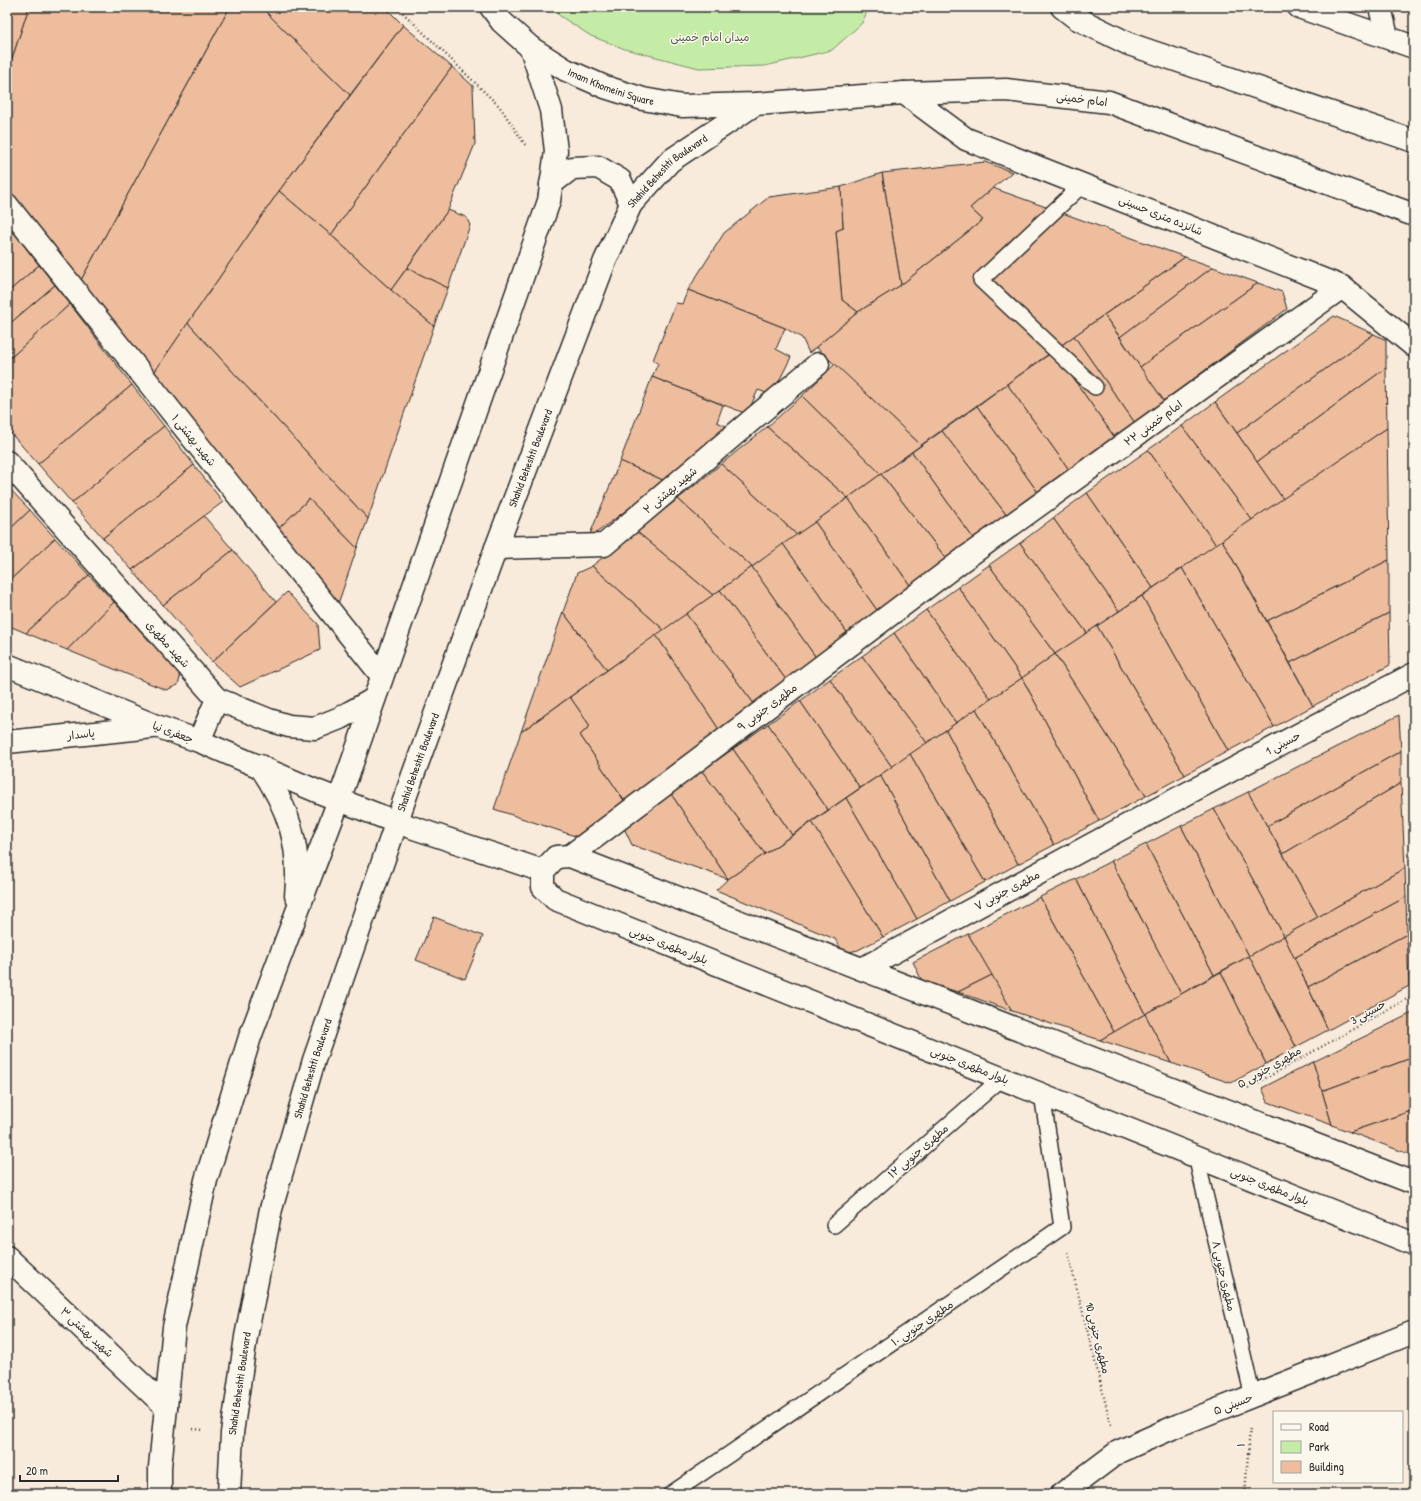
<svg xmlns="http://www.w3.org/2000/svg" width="1421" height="1501" font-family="'Patrick Hand','Playpen Sans Arabic',sans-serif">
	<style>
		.green { fill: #c5eca7; stroke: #788c69 }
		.building { fill: #edbd9d; stroke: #2b2b2b }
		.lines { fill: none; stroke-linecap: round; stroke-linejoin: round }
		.lane-casing { stroke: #2b2b2b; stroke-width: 18 }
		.street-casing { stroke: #2b2b2b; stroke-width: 25 }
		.secondary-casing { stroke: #2b2b2b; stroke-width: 25 }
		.path { stroke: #2b2b2b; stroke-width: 2.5; stroke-dasharray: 1 3; stroke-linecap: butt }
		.lane { stroke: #fbf7ec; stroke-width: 15 }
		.street { stroke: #fbf7ec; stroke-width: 22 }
		.secondary { stroke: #fbf7ec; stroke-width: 22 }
		.labels { text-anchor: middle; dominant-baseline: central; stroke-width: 3; stroke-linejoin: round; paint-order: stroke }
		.park-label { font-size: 11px; fill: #525b4a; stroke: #fbf7ec }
		.street-label { font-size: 11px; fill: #2b2b2b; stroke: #fbf7ec }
	</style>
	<rect width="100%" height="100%" fill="#f8ebdc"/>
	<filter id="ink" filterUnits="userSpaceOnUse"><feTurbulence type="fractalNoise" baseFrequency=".025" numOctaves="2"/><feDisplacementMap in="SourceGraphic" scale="8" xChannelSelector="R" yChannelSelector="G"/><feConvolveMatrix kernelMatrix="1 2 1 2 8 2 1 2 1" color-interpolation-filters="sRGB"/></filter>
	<g filter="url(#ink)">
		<!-- green -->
		<path class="green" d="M 550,7 L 869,7 L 862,23 L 832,50 L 765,66 L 699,68 L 625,49 L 591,36 L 560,16 Z"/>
		<!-- building -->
		<g class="building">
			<path d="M 7,7 L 29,7 L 7,74 Z"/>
			<path d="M 29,7 L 230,7 L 80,282 L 7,191 L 7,74 Z"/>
			<path d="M 230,7 L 261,7 L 350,95 L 279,191 L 153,374 L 80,282 Z"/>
			<path d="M 261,7 L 385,7 L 403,25 L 350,95 Z"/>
			<path d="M 403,25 L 452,67 L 331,235 L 279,191 Z"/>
			<path d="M 452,67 L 473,86 L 475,144 L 448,210 L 391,290 L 331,235 Z"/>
			<path d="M 985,162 L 1012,172 L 970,208 L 983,220 L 901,285 L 882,173 Z"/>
			<path d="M 882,173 L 901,285 L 858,312 L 842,300 L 836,231 L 843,228 L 841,187 Z"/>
			<path d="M 841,187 L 843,228 L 836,231 L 842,300 L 858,312 L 809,353 L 802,338 L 785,328 L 688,290 L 724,233 L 769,197 Z"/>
			<path d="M 993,188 L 1185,257 L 921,445 L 816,347 L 858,312 L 901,285 L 983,220 L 970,208 Z"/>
			<path d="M 279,191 L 331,235 L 391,290 L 434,326 L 368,519 L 188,323 Z"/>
			<path d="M 448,210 L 466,217 L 470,225 L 448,288 L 407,268 Z"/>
			<path d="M 12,230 L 39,265 L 7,293 L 7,233 Z"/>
			<path d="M 1185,257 L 1213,267 L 1120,337 L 1104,315 Z"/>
			<path d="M 39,265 L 55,285 L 7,326 L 7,293 Z"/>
			<path d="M 1213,267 L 1258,283 L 1140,367 L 1120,337 Z"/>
			<path d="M 407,268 L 448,288 L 434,326 L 391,290 Z"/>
			<path d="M 1258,283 L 1282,292 L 1287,309 L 1164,401 L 1140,367 Z"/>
			<path d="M 55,285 L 70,304 L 7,361 L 7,326 Z"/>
			<path d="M 688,290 L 785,328 L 776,349 L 791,357 L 772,395 L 758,390 L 747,414 L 652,377 L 658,363 L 653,360 L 676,303 L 682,304 Z"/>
			<path d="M 70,304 L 132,385 L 38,464 L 7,429 L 7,361 Z"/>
			<path d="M 1104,315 L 1164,401 L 1135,423 L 1074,336 Z"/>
			<path d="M 1334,316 L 1374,334 L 1237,433 L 1215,402 Z"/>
			<path d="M 188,323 L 368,519 L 357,548 L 309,499 L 277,530 L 153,374 Z"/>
			<path d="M 1374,334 L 1386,340 L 1386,368 L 1257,462 L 1237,433 Z"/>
			<path d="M 1074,336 L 1135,423 L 1115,438 L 1054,351 Z"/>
			<path d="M 1054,351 L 1115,438 L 1070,471 L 1007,384 Z"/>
			<path d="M 835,364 L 921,445 L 881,474 L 802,396 Z"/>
			<path d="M 1386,368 L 1387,428 L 1283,499 L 1257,462 Z"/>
			<path d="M 652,377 L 723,405 L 717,422 L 728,427 L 665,481 L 620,461 Z"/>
			<path d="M 1007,384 L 1070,471 L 1039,494 L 977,406 Z"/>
			<path d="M 132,385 L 164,426 L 72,503 L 38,464 Z"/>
			<path d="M 802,396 L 881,474 L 848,498 L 767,427 Z"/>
			<path d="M 1215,402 L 1283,499 L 1252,520 L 1182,426 Z"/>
			<path d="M 977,406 L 1039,494 L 1008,517 L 942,431 Z"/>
			<path d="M 164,426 L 194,465 L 103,538 L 72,503 Z"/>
			<path d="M 1182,426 L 1252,520 L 1216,545 L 1148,450 Z"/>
			<path d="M 767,427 L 848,498 L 797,535 L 721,464 Z"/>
			<path d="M 1387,428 L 1389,560 L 1267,621 L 1222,540 Z"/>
			<path d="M 942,431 L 1008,517 L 975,541 L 912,452 Z"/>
			<path d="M 1148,450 L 1216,545 L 1153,588 L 1087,493 Z"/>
			<path d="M 912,452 L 975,541 L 948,561 L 881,474 Z"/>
			<path d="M 620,461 L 665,481 L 588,539 Z"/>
			<path d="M 721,464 L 797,535 L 752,567 L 678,499 Z"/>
			<path d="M 194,465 L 223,502 L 132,570 L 103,538 Z"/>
			<path d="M 881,474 L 948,561 L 912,588 L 848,498 Z"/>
			<path d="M 7,486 L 30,510 L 7,532 Z"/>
			<path d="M 1087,493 L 1153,588 L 1119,611 L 1053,518 Z"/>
			<path d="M 848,498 L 912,588 L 879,613 L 815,522 Z"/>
			<path d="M 309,499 L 357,548 L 338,604 L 277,530 Z"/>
			<path d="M 678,499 L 752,567 L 713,595 L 636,531 Z"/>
			<path d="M 30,510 L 55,538 L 7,583 L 7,532 Z"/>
			<path d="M 204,516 L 233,550 L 163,605 L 132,570 Z"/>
			<path d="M 1053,518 L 1119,611 L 1087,633 L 1020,543 Z"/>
			<path d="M 815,522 L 879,613 L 849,635 L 783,544 Z"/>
			<path d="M 636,531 L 713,595 L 664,630 L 592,566 Z"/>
			<path d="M 55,538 L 89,575 L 26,633 L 7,625 L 7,583 Z"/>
			<path d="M 1222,540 L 1313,706 L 1274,727 L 1182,568 Z"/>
			<path d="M 1020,543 L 1087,633 L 1055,654 L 989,565 Z"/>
			<path d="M 783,544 L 849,635 L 817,659 L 752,567 Z"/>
			<path d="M 233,550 L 276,602 L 212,662 L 163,605 Z"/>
			<path d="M 1389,560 L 1389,613 L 1290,663 L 1267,621 Z"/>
			<path d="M 989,565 L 1055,654 L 1022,678 L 958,587 Z"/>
			<path d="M 592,566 L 664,630 L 607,670 L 563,612 L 577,573 Z"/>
			<path d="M 752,567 L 817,659 L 787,681 L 720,590 Z"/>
			<path d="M 1182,568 L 1274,727 L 1228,751 L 1142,596 Z"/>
			<path d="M 89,575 L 114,602 L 67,650 L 26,633 Z"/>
			<path d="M 958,587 L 1022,678 L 991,699 L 926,610 Z"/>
			<path d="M 720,590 L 787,681 L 755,705 L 686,614 Z"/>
			<path d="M 287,592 L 318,624 L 320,650 L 240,687 L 212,662 Z"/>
			<path d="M 1142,596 L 1228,751 L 1185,775 L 1097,626 Z"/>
			<path d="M 114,602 L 178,672 L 180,678 L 178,685 L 166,690 L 67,650 Z"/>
			<path d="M 926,610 L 991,699 L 956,723 L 894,633 Z"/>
			<path d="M 563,612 L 607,670 L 521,732 Z"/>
			<path d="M 1389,613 L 1390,665 L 1313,706 L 1290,663 Z"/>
			<path d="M 686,614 L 755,705 L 720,731 L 656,635 Z"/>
			<path d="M 1097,626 L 1185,775 L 1146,796 L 1055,654 Z"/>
			<path d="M 894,633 L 956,723 L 927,743 L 862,656 Z"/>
			<path d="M 656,635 L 720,731 L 625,802 L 580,735 L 590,726 L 570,697 Z"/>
			<path d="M 1055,654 L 1146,796 L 1099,821 L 1022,678 Z"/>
			<path d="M 862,656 L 927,743 L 892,767 L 830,679 Z"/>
			<path d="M 1022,678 L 1099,821 L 1054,845 L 976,709 Z"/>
			<path d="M 830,679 L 892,767 L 860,788 L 800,701 Z"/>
			<path d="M 570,697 L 590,726 L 580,735 L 625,802 L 578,837 L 494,809 L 521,732 Z"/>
			<path d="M 800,701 L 860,788 L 828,810 L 768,724 Z"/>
			<path d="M 976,709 L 1054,845 L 1018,864 L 946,730 Z"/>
			<path d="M 1399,715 L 1401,751 L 1267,826 L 1248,792 Z"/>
			<path d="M 768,724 L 828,810 L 792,835 L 733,749 Z"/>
			<path d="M 946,730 L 1018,864 L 985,882 L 910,754 Z"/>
			<path d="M 733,749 L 792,835 L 765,854 L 702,771 Z"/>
			<path d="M 1401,751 L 1401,783 L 1283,854 L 1267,826 Z"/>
			<path d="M 910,754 L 985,882 L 950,901 L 880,775 Z"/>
			<path d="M 702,771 L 765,854 L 728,879 L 671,794 Z"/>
			<path d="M 880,775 L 950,901 L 917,919 L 846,798 Z"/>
			<path d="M 1401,783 L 1405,868 L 1318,917 L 1283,854 Z"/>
			<path d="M 1248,792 L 1318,917 L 1284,936 L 1214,809 Z"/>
			<path d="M 671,794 L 728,879 L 632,845 L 624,828 Z"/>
			<path d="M 846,798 L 917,919 L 883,937 L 812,822 Z"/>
			<path d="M 1214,809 L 1284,936 L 1249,956 L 1181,826 Z"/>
			<path d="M 812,822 L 883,937 L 858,950 L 844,953 L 835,939 L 716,890 L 728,879 Z"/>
			<path d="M 1181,826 L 1249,956 L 1214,975 L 1146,844 Z"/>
			<path d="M 1146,844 L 1214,975 L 1181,994 L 1111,861 Z"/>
			<path d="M 1111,861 L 1181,994 L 1145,1014 L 1076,879 Z"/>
			<path d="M 1405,868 L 1406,897 L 1294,958 L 1284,936 Z"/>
			<path d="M 1076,879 L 1145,1014 L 1114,1032 L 1040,897 Z"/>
			<path d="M 1040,897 L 1114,1032 L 1100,1040 L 1012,1011 L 968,934 Z"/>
			<path d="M 1406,897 L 1407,934 L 1308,987 L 1294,958 Z"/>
			<path d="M 434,917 L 483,936 L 465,979 L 416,960 Z"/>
			<path d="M 968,934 L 992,975 L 958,992 L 922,981 L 913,962 Z"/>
			<path d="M 1407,934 L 1409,986 L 1328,1030 L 1308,987 Z"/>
			<path d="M 1284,936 L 1328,1030 L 1296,1047 L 1249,956 Z"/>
			<path d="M 1249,956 L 1296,1047 L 1266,1064 L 1221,972 Z"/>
			<path d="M 1221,972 L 1266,1064 L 1231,1083 L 1171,1063 L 1145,1014 Z"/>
			<path d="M 992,975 L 1012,1011 L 958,992 Z"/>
			<path d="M 1412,1013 L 1414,1021 L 1414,1057 L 1322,1091 L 1313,1062 Z"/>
			<path d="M 1145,1014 L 1171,1063 L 1100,1040 Z"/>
			<path d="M 1414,1057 L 1414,1110 L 1350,1132 L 1332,1125 L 1322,1091 Z"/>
			<path d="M 1313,1062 L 1322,1091 L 1332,1125 L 1268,1102 L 1262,1088 Z"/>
			<path d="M 1414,1110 L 1414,1156 L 1350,1132 Z"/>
		</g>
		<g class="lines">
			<defs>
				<g id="lane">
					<path d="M 1083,184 L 981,280 L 1095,387"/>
					<path d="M 1196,1156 L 1253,1397"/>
					<path d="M 834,1225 L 1002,1078"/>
					<path d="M 671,1494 L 1062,1227 L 1042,1094"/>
				</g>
				<g id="street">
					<path d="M 1299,7 L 1414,47"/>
					<path d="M 1380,7 L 1387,37"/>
					<path d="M 904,93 L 966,139 L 1342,287 L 1414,346"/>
					<path d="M 7,205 L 382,676"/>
					<path d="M 7,462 L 217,699 L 269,720 L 289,726 L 315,728 L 340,718 L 374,699"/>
					<path d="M 496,548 L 604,545 L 818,364"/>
					<path d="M 199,741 L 217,699"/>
					<path d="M 570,856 L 964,559 L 1342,287"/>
					<path d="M 862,969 L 1152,812 L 1414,674"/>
					<path d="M 7,1257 L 166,1407"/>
					<path d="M 1062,1494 L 1118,1452 L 1179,1425 L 1414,1332"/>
				</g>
				<g id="secondary">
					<path id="s1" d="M 491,7 L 502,22 L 531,48 L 566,70 L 605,87 L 643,99 L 682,106 L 755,104 L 904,93 L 1006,90 L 1109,102 L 1414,215"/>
					<path d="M 1062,7 L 1076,18 L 1129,44 L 1414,141"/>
					<path d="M 551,184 L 572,168 L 598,167 L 620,180 L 631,204"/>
					<path d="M 7,665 L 156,726 L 199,741 L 319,792 L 396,822 L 543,871"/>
					<path d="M 7,742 L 153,727"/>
					<path d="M 260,766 C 289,808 301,846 296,896"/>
					<path d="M 1414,1183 L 570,856 L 556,857 L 543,871 L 543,887 L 555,899 L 1414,1244"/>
					<path d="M 160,1494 L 160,1467 L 174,1327 L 206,1180 L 250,1037 L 339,800 L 549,201 L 556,151 L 551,110 L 531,48"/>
					<path id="s2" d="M 229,1494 L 232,1433 L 246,1337 L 271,1209 L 314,1060 L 413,775 L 496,548 L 605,261 L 631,204 L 670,161 L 755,104"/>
				</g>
			</defs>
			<!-- lane casing -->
			<use href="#lane" class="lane-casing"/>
			<!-- street casing -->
			<use href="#street" class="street-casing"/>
			<!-- secondary casing -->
			<use href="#secondary" class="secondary-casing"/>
			<!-- path -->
			<g class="path">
				<path d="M 397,7 L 500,107 L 526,146"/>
				<path d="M 1248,1088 L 1414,995"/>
				<path d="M 1068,1253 L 1111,1425"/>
				<path d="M 193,1429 L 204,1430"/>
				<path d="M 1245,1494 L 1250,1427"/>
			</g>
			<!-- lane -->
			<use href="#lane" class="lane"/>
			<!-- street -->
			<use href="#street" class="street"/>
			<!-- secondary -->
			<use href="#secondary" class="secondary"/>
		</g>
	</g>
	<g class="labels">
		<!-- park labels -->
		<g class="park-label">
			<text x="710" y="37">میدان امام خمینی</text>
		</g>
		<!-- street labels -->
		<g class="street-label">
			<text stroke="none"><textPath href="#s1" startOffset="147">Imam Khomeini Square</textPath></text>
			<text transform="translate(1082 99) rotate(7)">امام خمینی</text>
			<text stroke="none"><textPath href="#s2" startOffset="1406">Shahid Beheshti Boulevard</textPath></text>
			<text transform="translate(1161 215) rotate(22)">شانزده متری حسینی</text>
			<text transform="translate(1153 423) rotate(-36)">امام خمینی ۲۲</text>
			<text transform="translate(194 440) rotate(51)">شهید بهشتی ۱</text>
			<text stroke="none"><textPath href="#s2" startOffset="1083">Shahid Beheshti Boulevard</textPath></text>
			<text transform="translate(670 490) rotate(-40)">شهید بهشتی ۲</text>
			<text transform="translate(168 644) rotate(48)">شهید مطهری</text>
			<text transform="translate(767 707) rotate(-37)">مطهری جنوبی ۹</text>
			<text transform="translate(173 732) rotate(20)">جعفری نیا</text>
			<text transform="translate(81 734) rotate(-6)">پاسدار</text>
			<text transform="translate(1283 743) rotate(-28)">حسینی 1</text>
			<text stroke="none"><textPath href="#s2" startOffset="759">Shahid Beheshti Boulevard</textPath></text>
			<text transform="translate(1007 890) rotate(-28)">مطهری جنوبی ۷</text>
			<text transform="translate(669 945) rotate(22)">بلوار مطهری جنوبی</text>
			<text transform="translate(1368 1012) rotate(-29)">حسینی 3</text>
			<text transform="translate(970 1065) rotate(22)">بلوار مطهری جنوبی</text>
			<text transform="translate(1269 1067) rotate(-30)">مطهری جنوبی ۵</text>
			<text stroke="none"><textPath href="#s2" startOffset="435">Shahid Beheshti Boulevard</textPath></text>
			<text transform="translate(918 1151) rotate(-41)">مطهری جنوبی ۱۲</text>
			<text transform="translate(1270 1186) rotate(22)">بلوار مطهری جنوبی</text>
			<text transform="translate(1224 1276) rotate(77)">مطهری جنوبی ۸</text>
			<text transform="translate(922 1323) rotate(-34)">مطهری جنوبی ۱۰</text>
			<text transform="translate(87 1332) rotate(43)">شهید بهشتی ۳</text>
			<text transform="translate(1098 1338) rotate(76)">مطهری جنوبی 10</text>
			<text stroke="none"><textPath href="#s2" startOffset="111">Shahid Beheshti Boulevard</textPath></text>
			<text transform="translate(1233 1404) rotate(-21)">حسینی ۵</text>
			<text transform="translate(1241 1445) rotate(-86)">۱</text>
		</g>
	</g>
	<!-- margin -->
	<rect width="1421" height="1501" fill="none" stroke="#fbf7ec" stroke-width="24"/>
	<rect x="12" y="12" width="1397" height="1477" fill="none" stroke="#2b2b2b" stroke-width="1.5" filter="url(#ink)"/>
	<!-- legend -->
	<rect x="1273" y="1411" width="130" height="72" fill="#fbf7ec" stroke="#a8a59f"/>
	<rect x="1281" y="1424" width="20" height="6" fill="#fbf7ec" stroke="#a8a59f"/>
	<text x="1309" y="1431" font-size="12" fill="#2b2b2b">Road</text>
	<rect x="1281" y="1441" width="20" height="12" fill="#c5eca7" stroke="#a8a59f"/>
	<text x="1309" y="1451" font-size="12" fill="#2b2b2b">Park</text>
	<rect x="1281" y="1461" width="20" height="12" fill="#edbd9d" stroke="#a8a59f"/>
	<text x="1309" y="1471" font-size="12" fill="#2b2b2b">Building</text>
	<!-- scale -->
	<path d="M20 1475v6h98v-6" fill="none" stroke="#2b2b2b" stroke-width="2"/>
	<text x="26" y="1475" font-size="12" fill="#2b2b2b" stroke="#fbf7ec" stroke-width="3" paint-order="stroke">20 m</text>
</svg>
